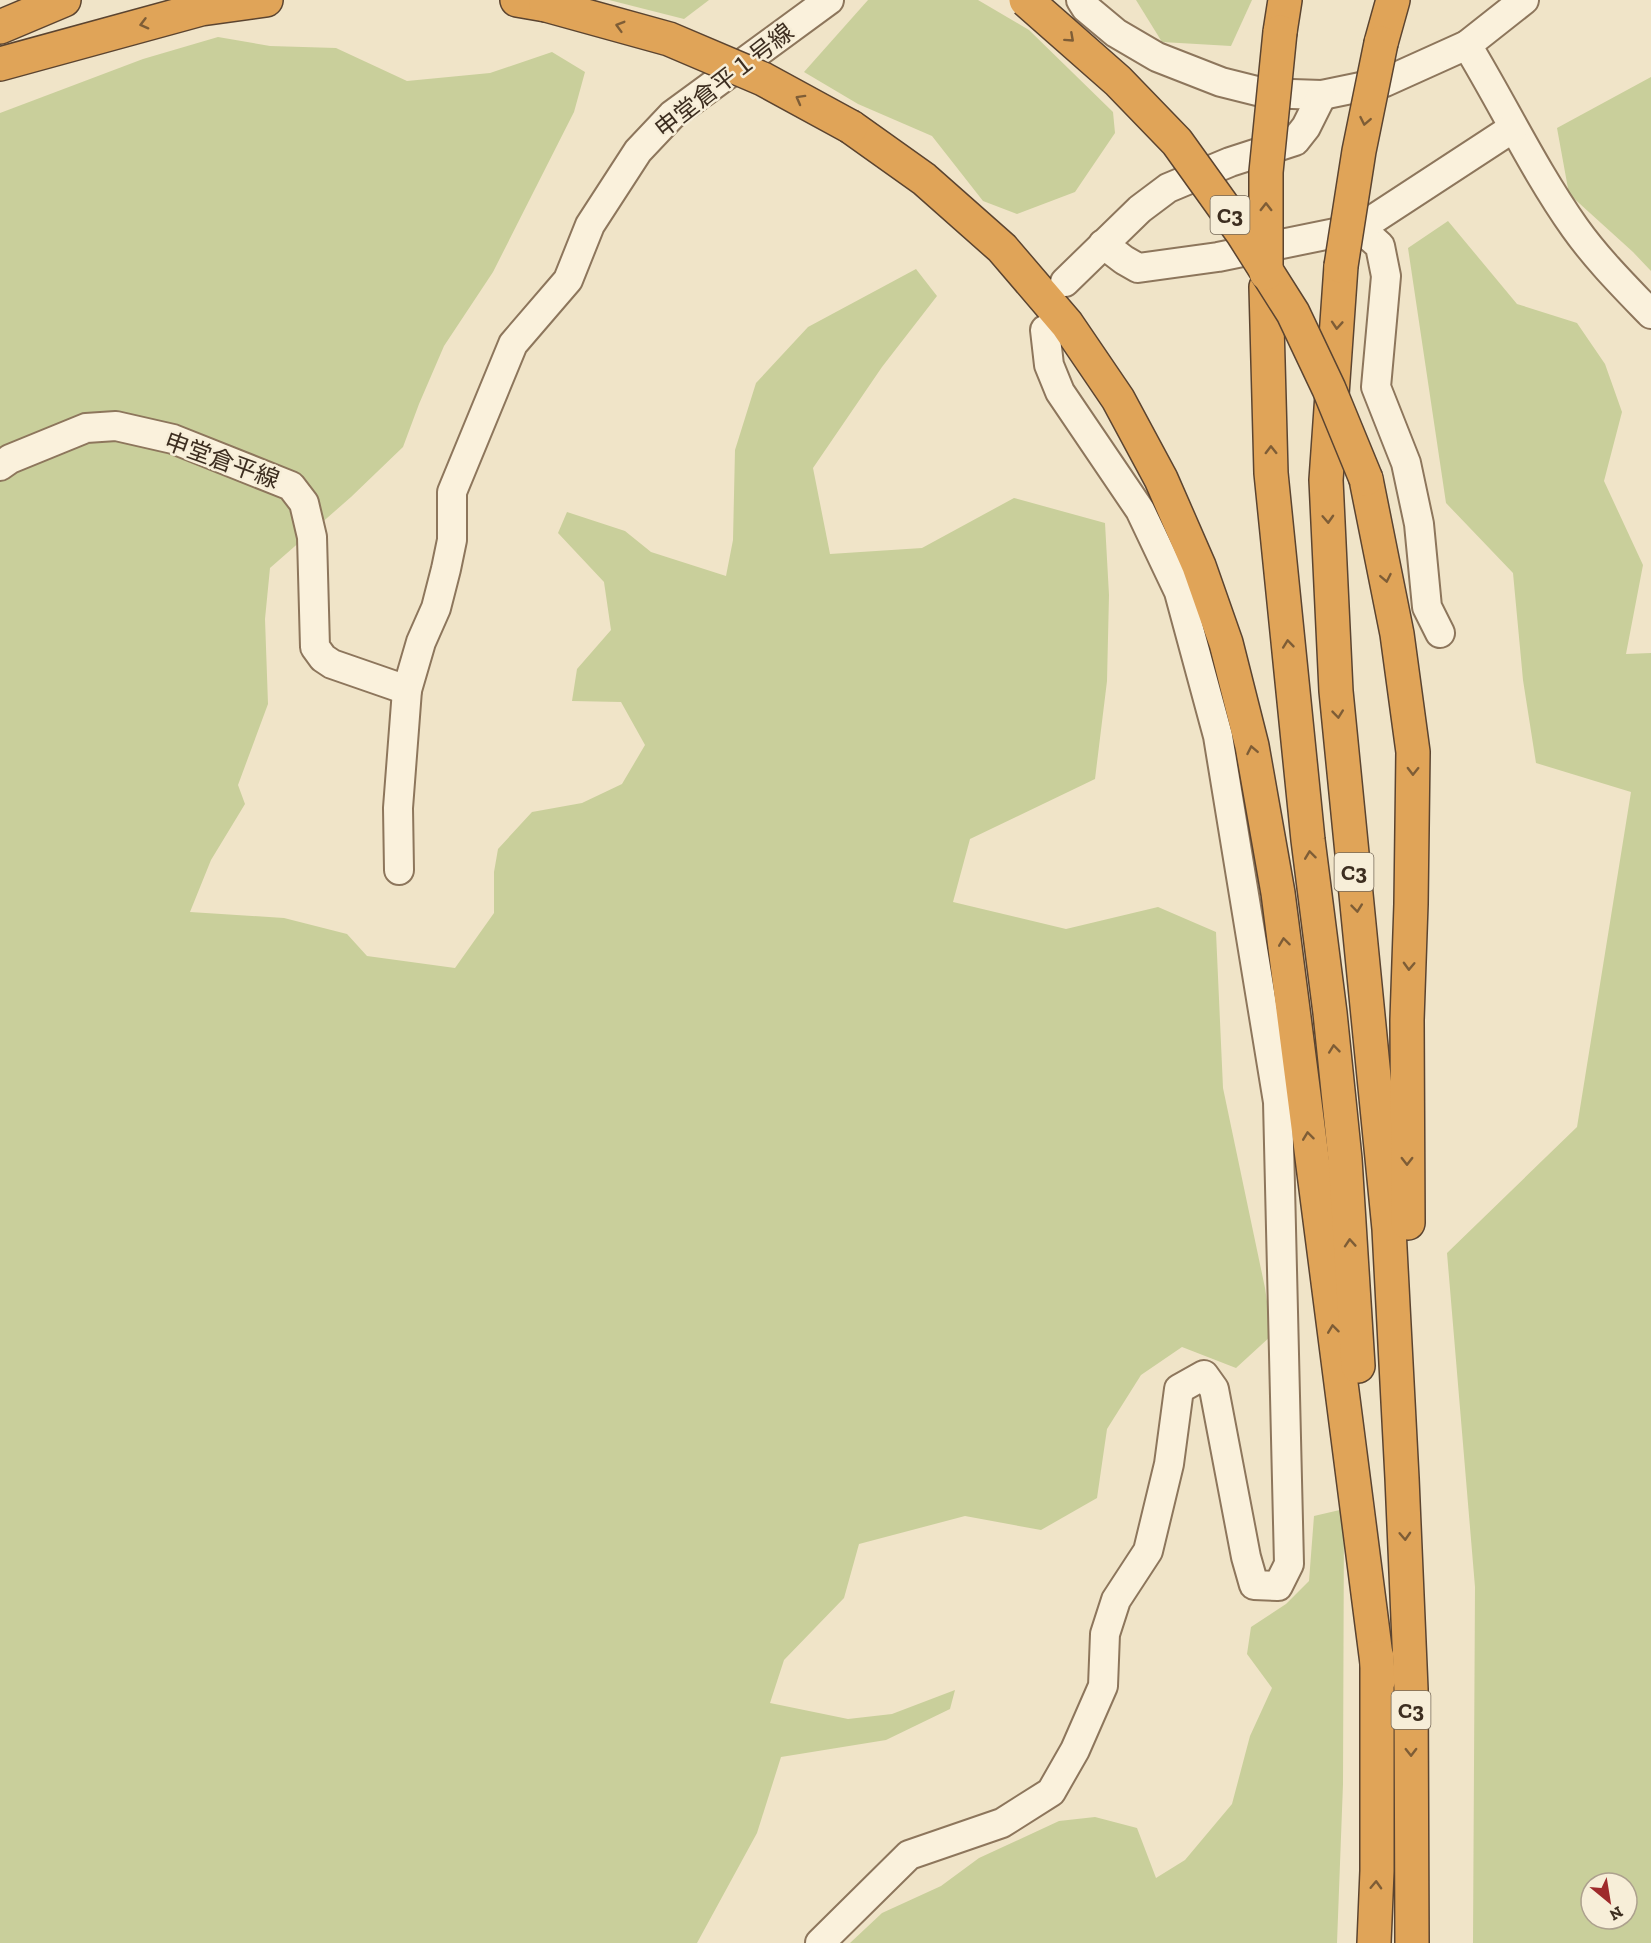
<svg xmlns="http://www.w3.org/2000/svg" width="1651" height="1943" font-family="'Zilla Slab','Noto Sans JP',serif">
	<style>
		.green { fill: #c9cf9b; fill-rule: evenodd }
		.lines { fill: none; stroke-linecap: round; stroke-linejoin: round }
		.minor-casing { stroke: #8d765c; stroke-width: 32 }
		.highway-casing { stroke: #5b4430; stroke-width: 36 }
		.minor { stroke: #faf1dc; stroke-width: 28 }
		.highway { stroke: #e0a458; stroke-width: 33 }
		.highway-bridge-casing { stroke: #5b4430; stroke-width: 36; stroke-linecap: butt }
		.highway-bridge { stroke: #e0a458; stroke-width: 33 }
		.oneway { stroke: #7e5d36 }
		.labels { text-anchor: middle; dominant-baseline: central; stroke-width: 5; stroke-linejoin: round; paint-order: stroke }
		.shield { fill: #f7eed8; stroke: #756857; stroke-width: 1.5 }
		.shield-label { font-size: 22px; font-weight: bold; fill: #3d2e20 }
		.street-label { font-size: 24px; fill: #3d2e20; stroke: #f7eed8 }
	</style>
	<rect width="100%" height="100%" fill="#f0e4c8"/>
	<!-- green -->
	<g class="green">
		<path d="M 609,0 L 709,0 L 684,19 Z"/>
		<path d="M 868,0 L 978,0 L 1029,30 L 1113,112 L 1115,133 L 1075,192 L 1017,214 L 983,201 L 932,136 L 858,104 L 804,72 Z"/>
		<path d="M 1136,0 L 1252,0 L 1231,46 L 1162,42 Z"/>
		<path d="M 218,37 L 270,46 L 336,48 L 407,81 L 490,73 L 552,52 L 585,72 L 574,112 L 493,272 L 444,346 L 419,404 L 403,447 L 351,497 L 270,568 L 265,619 L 268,704 L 238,785 L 245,804 L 211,860 L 190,912 L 284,918 L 347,934 L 367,956 L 455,968 L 494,913 L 494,872 L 498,849 L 532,812 L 582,803 L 622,784 L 645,745 L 621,702 L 572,701 L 577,669 L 611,630 L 604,582 L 558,533 L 567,512 L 625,531 L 651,552 L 726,576 L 733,540 L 735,450 L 756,383 L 808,327 L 916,269 L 937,296 L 882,367 L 813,468 L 830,554 L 922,548 L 1014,498 L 1105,523 L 1109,595 L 1107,681 L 1095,779 L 970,839 L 953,902 L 1066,929 L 1158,907 L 1216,932 L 1223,1088 L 1265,1288 L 1272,1335 L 1236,1368 L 1182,1347 L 1141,1375 L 1107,1429 L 1097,1498 L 1041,1530 L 965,1516 L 859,1544 L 844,1598 L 784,1660 L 770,1703 L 848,1719 L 892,1714 L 955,1690 L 950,1709 L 886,1740 L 781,1757 L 757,1833 L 697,1943 L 0,1943 L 0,113 L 143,59 Z"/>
		<path d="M 1651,77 L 1651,271 L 1633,252 L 1569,194 L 1557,128 Z"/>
		<path d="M 1448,221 L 1517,304 L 1577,323 L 1605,364 L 1622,412 L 1604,481 L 1643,565 L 1626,654 L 1651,653 L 1651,1943 L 1473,1943 L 1475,1587 L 1447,1253 L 1577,1127 L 1631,792 L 1536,763 L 1523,680 L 1513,573 L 1446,503 L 1408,248 ZM 1591,1883 L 1627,1883 L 1627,1919 L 1591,1919 Z"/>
		<path d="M 1344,1509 L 1343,1784 L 1337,1943 L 850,1943 L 882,1913 L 941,1886 L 979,1858 L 1059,1821 L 1095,1817 L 1137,1828 L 1156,1878 L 1185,1860 L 1232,1804 L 1250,1736 L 1272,1688 L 1247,1654 L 1251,1627 L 1286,1604 L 1309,1581 L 1314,1516 Z"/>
	</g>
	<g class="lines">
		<defs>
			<g id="minor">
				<path d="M 1081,0 L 1086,8 L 1116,33 L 1157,57 L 1221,82 L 1265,93 L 1322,95 L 1385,82 L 1467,45 L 1524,0"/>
				<path d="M 1467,45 C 1504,106 1534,170 1575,228 C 1597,259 1625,287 1651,314"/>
				<path d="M 1360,228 L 1380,246 L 1386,276 L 1376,387 L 1406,463 L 1419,524 L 1427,607 L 1440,633"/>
				<path d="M 1103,244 L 1124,260 L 1138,268 L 1218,257 L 1360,228 L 1513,128"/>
				<path d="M 1065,282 L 1140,209 L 1168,188 L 1230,162 L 1295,141 L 1306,127 L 1322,95"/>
				<path d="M 0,466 L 10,459 L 86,428 L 116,426 L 173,439 L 291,486 L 304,503 L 312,537 L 315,647 L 323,658 L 332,664 L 407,690"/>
				<path d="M 399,870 L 398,808 L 407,690 L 421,642 L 436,608 L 446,569 L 452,540 L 452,492 L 513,344 L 568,280 L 590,225 L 638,151 L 672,115 L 829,0"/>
				<path d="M 820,1943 L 909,1855 L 1002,1823 L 1051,1792 L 1075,1750 L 1103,1686 L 1105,1634 L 1116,1600 L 1148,1551 L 1169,1464 L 1179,1389 L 1204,1375 L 1214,1389 L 1246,1557 L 1254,1585 L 1278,1586 L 1289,1564 L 1278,1102 L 1218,736 L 1179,592 L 1140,510 L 1060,392 L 1049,365 L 1045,330"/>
			</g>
			<g id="highway">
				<path d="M 517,0 L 546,5"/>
				<path d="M 0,27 L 64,0"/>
				<path d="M 1280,32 L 1285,0"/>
				<path d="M 1381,43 L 1393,0"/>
				<path d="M 0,64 L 201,9 L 266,0"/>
				<path d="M 851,127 L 924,179 L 1002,248 L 1067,324 L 1118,399 L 1161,479 L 1199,566 L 1226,643 L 1252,746 L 1278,893 L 1379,1679"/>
				<path d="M 1341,266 L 1326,480 L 1336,691 L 1389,1229 L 1402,1478 L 1411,1689 L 1412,1943"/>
				<path d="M 1266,287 L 1271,473 L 1308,840 L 1330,1013 L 1345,1159 L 1358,1366"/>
				<path d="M 1366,479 L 1397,634 L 1413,752 L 1411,904 L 1407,1020 L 1408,1223"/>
				<path d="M 1374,1943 L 1377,1871 L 1377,1657"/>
			</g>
		</defs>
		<!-- minor casing -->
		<use href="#minor" class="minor-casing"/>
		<!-- highway casing -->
		<use href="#highway" class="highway-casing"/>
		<!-- minor -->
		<use href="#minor" class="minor"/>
		<!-- highway -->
		<use href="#highway" class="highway"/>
		<defs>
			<g id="highway-bridge">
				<path d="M 1026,0 L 1118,81 L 1177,142 L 1243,234 L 1293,313 L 1329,389 L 1366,479"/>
				<path d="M 546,5 L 669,39 L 763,79 L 851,127"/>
				<path d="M 1341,266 L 1359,151 L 1381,43"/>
				<path d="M 1266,273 L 1266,172 L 1280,32"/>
			</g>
		</defs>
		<!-- highway-bridge casing -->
		<use href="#highway-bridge" class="highway-bridge-casing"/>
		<!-- highway-bridge -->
		<use href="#highway-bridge" class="highway-bridge"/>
	</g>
	<!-- one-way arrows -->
	<defs><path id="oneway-chevron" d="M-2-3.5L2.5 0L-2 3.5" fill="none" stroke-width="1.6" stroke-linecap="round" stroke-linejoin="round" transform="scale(1.5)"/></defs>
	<g class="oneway">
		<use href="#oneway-chevron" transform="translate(144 24) rotate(165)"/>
		<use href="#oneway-chevron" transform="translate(620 26) rotate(-164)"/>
		<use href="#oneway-chevron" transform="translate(1070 38) rotate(42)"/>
		<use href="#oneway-chevron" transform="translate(800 99) rotate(-151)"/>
		<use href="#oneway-chevron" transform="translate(1365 121) rotate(101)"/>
		<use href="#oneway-chevron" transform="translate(1266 207) rotate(-90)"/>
		<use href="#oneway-chevron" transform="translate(1337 325) rotate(94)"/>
		<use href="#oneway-chevron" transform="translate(1271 450) rotate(-91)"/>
		<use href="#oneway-chevron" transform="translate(1328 519) rotate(87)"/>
		<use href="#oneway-chevron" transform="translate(1386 578) rotate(79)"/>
		<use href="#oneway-chevron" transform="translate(1288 644) rotate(-96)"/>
		<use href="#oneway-chevron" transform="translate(1338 714) rotate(84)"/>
		<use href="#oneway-chevron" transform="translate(1252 750) rotate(-101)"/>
		<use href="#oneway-chevron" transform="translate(1413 771) rotate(91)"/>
		<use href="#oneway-chevron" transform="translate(1310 855) rotate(-97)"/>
		<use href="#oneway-chevron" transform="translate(1357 908) rotate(84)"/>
		<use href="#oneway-chevron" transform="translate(1284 942) rotate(-97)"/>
		<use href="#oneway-chevron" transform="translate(1409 966) rotate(92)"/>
		<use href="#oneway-chevron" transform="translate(1334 1049) rotate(-96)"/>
		<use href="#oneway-chevron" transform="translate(1308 1136) rotate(-97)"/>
		<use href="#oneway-chevron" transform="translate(1407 1161) rotate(90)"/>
		<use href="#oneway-chevron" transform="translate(1350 1243) rotate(-94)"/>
		<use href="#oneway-chevron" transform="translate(1333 1329) rotate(-97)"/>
		<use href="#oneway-chevron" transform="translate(1405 1536) rotate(87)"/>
		<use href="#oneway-chevron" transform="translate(1411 1752) rotate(89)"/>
		<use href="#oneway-chevron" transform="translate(1376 1885) rotate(-88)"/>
	</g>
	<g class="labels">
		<!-- shield labels -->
		<g class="shield">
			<rect x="1210.5" y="196" width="39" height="38" rx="4.5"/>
			<rect x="1334.5" y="853" width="39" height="38" rx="4.5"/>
			<rect x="1391.5" y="1691" width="39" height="38" rx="4.5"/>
		</g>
		<g class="shield-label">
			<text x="1230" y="215">C3</text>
			<text x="1354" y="872">C3</text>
			<text x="1411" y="1710">C3</text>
		</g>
		<!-- street labels -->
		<g class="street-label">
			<text transform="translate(724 80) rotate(-38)">申堂倉平１号線</text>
			<text transform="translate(222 460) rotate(20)">申堂倉平線</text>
		</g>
	</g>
	<!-- north arrow -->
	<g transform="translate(1609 1901) rotate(150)"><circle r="28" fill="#f7eed8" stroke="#ada18e" stroke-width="1.5"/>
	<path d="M0-4.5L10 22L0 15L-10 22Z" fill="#9e2a2b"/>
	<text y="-9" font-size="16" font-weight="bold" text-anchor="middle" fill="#3d2e20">N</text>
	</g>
</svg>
